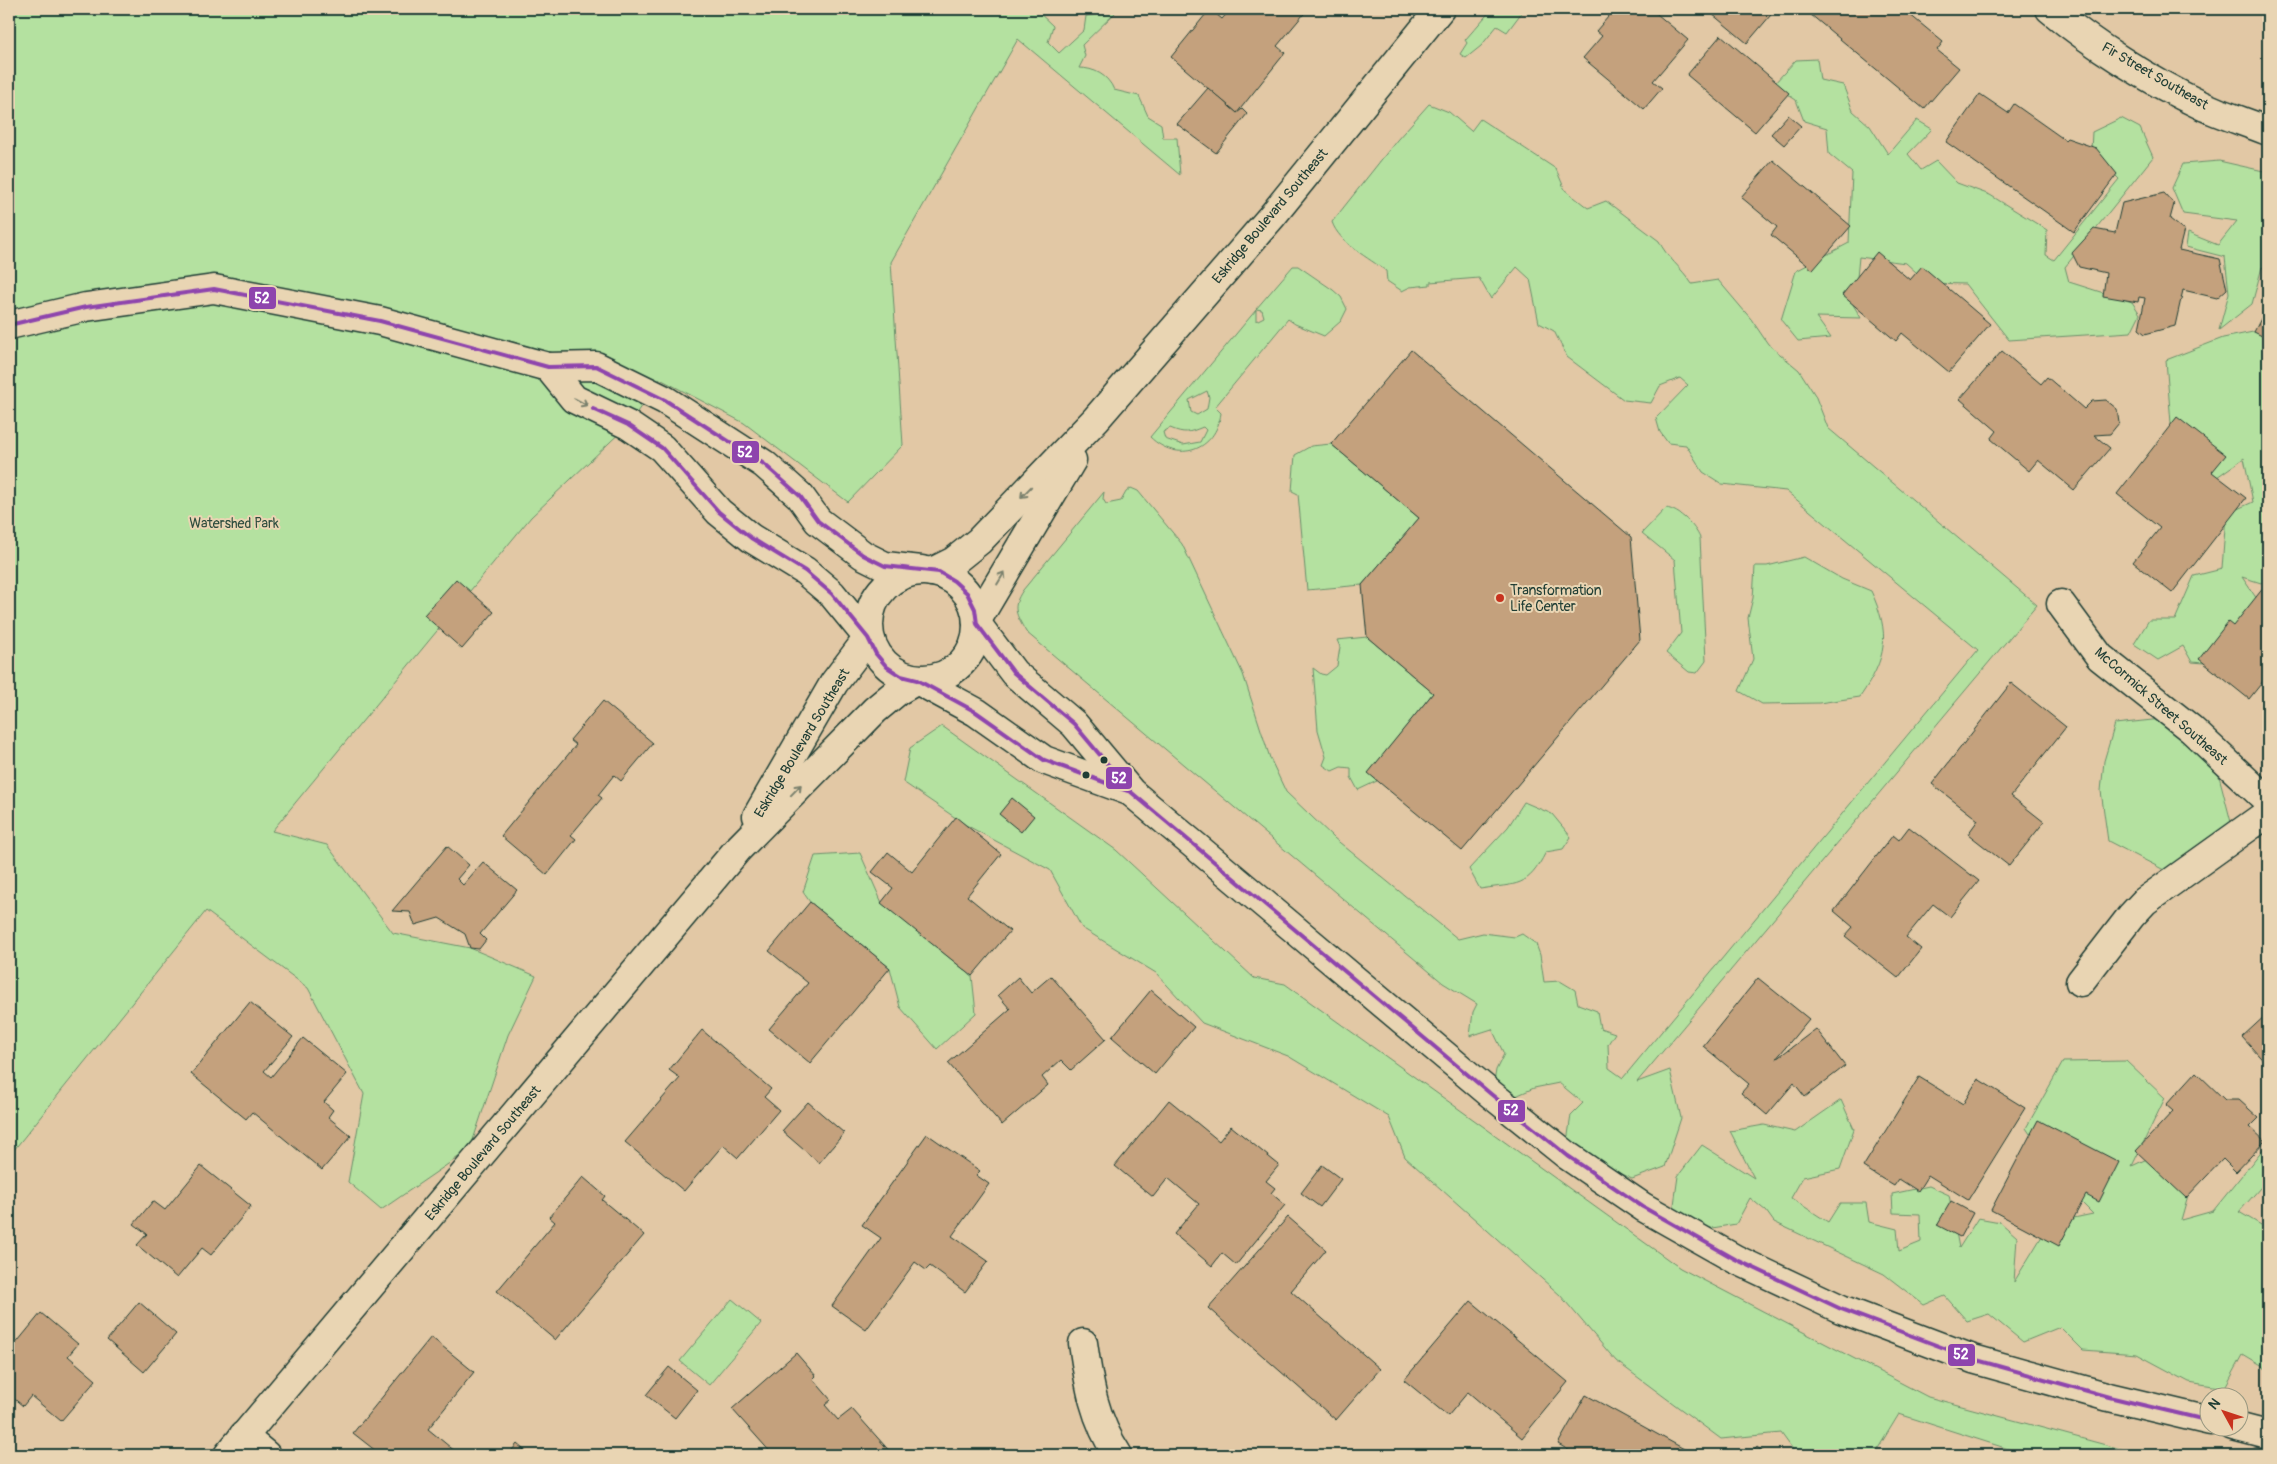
<svg xmlns="http://www.w3.org/2000/svg" width="2277" height="1464" font-family="Pangolin,sans-serif">
	<style>
		.green { fill: #b4e1a0; stroke: #6a8f6a; fill-rule: evenodd }
		.building { fill: #c4a17d; stroke: #1f3d34 }
		.lines { fill: none; stroke-linecap: round; stroke-linejoin: round }
		.minor-casing { stroke: #1f3d34; stroke-width: 31 }
		.tertiary-casing { stroke: #1f3d34; stroke-width: 31 }
		.secondary-casing { stroke: #1f3d34; stroke-width: 31 }
		.minor { stroke: #e9d5b3; stroke-width: 28 }
		.tertiary { stroke: #e9d5b3; stroke-width: 28 }
		.secondary { stroke: #e9d5b3; stroke-width: 28 }
		.bus-1-casing { stroke: #e9d5b3; stroke-width: 8 }
		.bus-1 { stroke: #8e44ad; stroke-width: 4 }
		.oneway { stroke: #7a816d }
		.poi-dot { fill: #c8321e; stroke: #e9d5b3; stroke-width: 2 }
		.bus-dot { fill: #1f3d34; stroke: #e9d5b3; stroke-width: 2 }
		.labels { text-anchor: middle; dominant-baseline: central; stroke-width: 4; stroke-linejoin: round; paint-order: stroke }
		.street-label { font-size: 14px; fill: #1f3d34; stroke: #e9d5b3 }
		.park-label { font-size: 14px; fill: #2e4d3f; stroke: #e9d5b3 }
		.poi-label { font-size: 14px; fill: #1f3d34; stroke: #e9d5b3; text-anchor: start }
		.line-badge { stroke: #e9d5b3; stroke-width: 2 }
		.badge-label { font-size: 14px; text-anchor: middle; font-weight: bold; fill: #fff }
	</style>
	<rect width="100%" height="100%" fill="#e2c8a5"/>
	<filter id="ink" filterUnits="userSpaceOnUse"><feTurbulence type="fractalNoise" baseFrequency=".02" numOctaves="2"/><feDisplacementMap in="SourceGraphic" scale="10" xChannelSelector="R" yChannelSelector="G"/><feConvolveMatrix kernelMatrix="1 2 1 2 8 2 1 2 1" color-interpolation-filters="sRGB"/></filter>
	<g filter="url(#ink)">
		<!-- green -->
		<g class="green">
			<path d="M 9,9 L 1035,9 L 1053,26 L 1048,42 L 1059,53 L 1084,30 L 1086,16 L 1103,13 L 1103,9 L 1115,9 L 1115,13 L 1082,45 L 1085,56 L 1079,68 C 1094,68 1108,75 1114,90 L 1139,96 L 1148,116 L 1161,124 L 1163,138 L 1177,138 L 1180,175 L 1018,39 L 891,262 L 903,445 L 848,502 L 744,423 L 660,379 L 628,425 L 531,517 L 272,831 L 327,845 L 393,933 L 470,948 L 536,976 L 508,1035 L 470,1149 L 381,1210 L 348,1182 L 364,1094 L 308,988 L 206,911 L 9,1156 Z"/>
			<path d="M 1492,9 L 1520,9 L 1522,12 L 1507,32 L 1497,26 L 1481,46 L 1466,58 L 1460,54 L 1467,43 L 1465,40 Z"/>
			<path d="M 1817,59 L 1820,80 L 1843,85 L 1853,111 L 1870,126 L 1888,154 L 1917,120 L 1932,129 L 1908,154 L 1921,170 L 1936,161 L 1957,183 L 1990,195 L 2047,230 L 2046,255 L 2054,260 L 2119,179 L 2091,151 L 2092,132 L 2121,118 L 2140,128 L 2153,157 L 2065,267 L 2069,282 L 2132,302 L 2140,314 L 2131,332 L 2009,340 L 1965,284 L 1928,283 L 1906,263 L 1859,257 L 1856,288 L 1845,291 L 1861,318 L 1816,317 L 1831,338 L 1798,341 L 1781,320 L 1796,271 L 1849,243 L 1852,173 L 1829,154 L 1827,128 L 1804,121 L 1796,100 L 1773,85 L 1796,60 Z"/>
			<path d="M 1429,104 L 1449,112 L 1471,131 L 1480,119 L 1556,169 L 1565,190 L 1588,208 L 1606,201 L 1659,241 C 1666,257 1682,268 1692,284 L 1718,280 L 1751,319 L 1768,344 L 1799,370 L 1815,395 L 1828,428 L 2037,605 L 1637,1082 L 1670,1070 L 1681,1118 L 1665,1167 L 1632,1179 L 1590,1160 L 1567,1142 L 1571,1115 L 1583,1103 L 1559,1083 L 1534,1088 L 1509,1099 L 1492,1095 L 1496,1070 L 1504,1054 L 1492,1029 L 1470,1036 L 1473,1012 L 1477,1004 L 1443,983 L 1026,632 C 1016,614 1011,608 1023,590 L 1104,492 L 1103,499 L 1106,504 L 1121,501 L 1126,492 L 1131,488 L 1138,491 L 1182,544 L 1243,674 L 1270,758 L 1286,792 L 1334,838 L 1458,939 L 1483,933 L 1515,937 L 1522,934 L 1536,944 L 1540,955 L 1544,982 L 1560,981 L 1575,990 L 1578,1004 L 1597,1011 L 1600,1028 L 1615,1033 L 1608,1044 L 1609,1068 L 1623,1078 L 1978,650 L 1786,491 L 1722,484 L 1703,472 L 1686,445 L 1668,443 L 1660,432 L 1656,418 L 1688,385 L 1680,378 L 1660,386 L 1651,403 L 1624,400 L 1567,357 L 1554,331 L 1539,323 L 1530,279 L 1517,267 L 1491,299 L 1479,278 L 1430,282 L 1430,285 L 1410,287 L 1402,291 L 1387,281 L 1386,271 C 1369,258 1339,243 1332,222 L 1397,140 Z"/>
			<path d="M 2219,161 L 2268,172 L 2268,270 L 2262,267 L 2252,304 L 2219,330 L 2229,293 L 2225,257 L 2186,247 L 2188,233 L 2218,245 L 2237,221 L 2183,214 L 2172,188 L 2183,164 Z"/>
			<path d="M 1293,266 L 1298,266 L 1333,290 L 1341,297 L 1347,309 L 1341,321 L 1324,336 L 1295,324 L 1288,319 L 1215,407 L 1221,413 C 1216,451 1178,464 1150,437 L 1256,310 L 1256,321 L 1264,317 L 1262,310 L 1256,309 ZM 1207,391 L 1209,397 L 1207,409 L 1197,415 L 1191,412 L 1189,400 ZM 1203,427 L 1206,430 L 1200,442 L 1183,445 L 1165,439 L 1163,432 L 1170,428 C 1185,434 1188,433 1203,427 Z"/>
			<path d="M 2268,329 L 2268,578 L 2261,583 L 2242,577 L 2259,602 L 2242,666 L 2192,662 L 2183,646 L 2158,660 L 2134,644 L 2149,620 L 2175,620 L 2194,576 L 2222,569 L 2226,514 L 2253,502 L 2244,458 L 2207,484 L 2172,436 L 2166,360 L 2223,338 Z"/>
			<path d="M 1331,444 L 1419,518 L 1362,585 L 1307,590 L 1298,494 L 1292,491 L 1295,455 L 1311,446 Z"/>
			<path d="M 1666,508 C 1680,510 1695,526 1700,538 L 1706,661 L 1697,673 L 1689,672 L 1666,653 L 1681,633 L 1675,560 L 1642,533 Z"/>
			<path d="M 1804,557 L 1842,579 L 1871,591 C 1891,634 1887,658 1860,697 L 1819,703 L 1762,704 L 1739,691 L 1753,659 L 1748,618 L 1753,598 L 1755,566 L 1767,566 Z"/>
			<path d="M 1367,637 L 1433,693 L 1369,773 L 1377,781 L 1358,790 L 1351,777 L 1351,768 L 1341,767 L 1332,771 L 1323,765 L 1326,757 L 1318,730 L 1313,668 L 1321,674 L 1326,675 L 1337,666 L 1340,647 L 1337,640 Z"/>
			<path d="M 2171,718 L 2219,776 L 2232,826 L 2164,870 L 2108,841 L 2101,791 L 2104,761 L 2115,724 Z"/>
			<path d="M 942,726 L 1116,850 L 1254,978 L 1285,984 L 1680,1268 L 1928,1397 L 2143,1455 L 2027,1455 L 1899,1414 L 1874,1455 L 1797,1455 L 1781,1433 L 1721,1439 L 1616,1361 L 1560,1295 L 1405,1157 L 1389,1117 L 1288,1056 L 1202,1023 L 1156,973 L 1082,928 L 1050,870 L 966,825 L 903,782 L 910,748 Z"/>
			<path d="M 1524,802 L 1552,814 L 1571,837 L 1563,849 L 1546,852 C 1527,889 1518,883 1480,889 L 1469,869 L 1508,827 Z"/>
			<path d="M 860,853 L 882,903 L 972,976 L 976,1013 L 937,1049 L 900,1007 L 890,968 L 810,902 L 803,892 L 815,856 Z"/>
			<path d="M 2126,1061 L 2165,1098 L 2132,1166 L 2151,1157 L 2192,1181 L 2181,1220 L 2213,1211 L 2268,1143 L 2268,1179 L 2239,1212 L 2268,1229 L 2268,1370 L 2243,1355 L 2225,1388 L 2189,1382 L 2137,1354 L 2083,1350 L 2060,1327 L 2023,1342 L 1989,1314 L 1967,1321 L 1945,1296 L 1924,1305 L 1884,1274 L 1774,1222 L 1766,1211 L 1750,1198 L 1736,1224 L 1695,1231 L 1673,1212 L 1678,1176 L 1702,1145 L 1754,1178 L 1730,1131 L 1764,1125 L 1795,1132 L 1841,1100 L 1854,1129 L 1840,1169 L 1803,1177 L 1791,1198 L 1828,1222 L 1840,1203 L 1866,1203 L 1869,1222 L 1897,1229 L 1899,1251 L 1921,1242 L 1920,1214 L 1893,1213 L 1892,1194 L 1929,1186 L 1949,1195 L 1959,1248 L 1978,1218 L 2000,1222 L 2017,1237 L 2014,1282 L 2050,1223 L 2093,1214 L 2065,1186 L 2026,1128 L 2063,1062 Z"/>
			<path d="M 732,1299 L 761,1323 L 709,1385 L 680,1361 Z"/>
		</g>
		<!-- building -->
		<g class="building">
			<path d="M 1210,9 L 1222,19 L 1231,9 L 1308,9 L 1277,46 L 1285,53 L 1237,113 L 1171,57 Z"/>
			<path d="M 1615,9 L 1651,9 L 1688,40 L 1653,81 L 1662,88 L 1644,109 L 1583,58 L 1602,36 L 1596,31 Z"/>
			<path d="M 1706,9 L 1776,9 L 1747,43 Z"/>
			<path d="M 1804,9 L 1903,9 L 1943,42 L 1937,50 L 1959,68 L 1924,109 Z"/>
			<path d="M 1721,35 L 1789,93 L 1755,132 L 1687,75 Z"/>
			<path d="M 1208,88 L 1237,113 L 1242,109 L 1247,114 L 1216,153 L 1177,124 Z"/>
			<path d="M 1980,94 L 2008,113 L 2014,104 L 2065,140 L 2067,138 L 2096,148 L 2117,174 L 2074,232 L 1946,142 Z"/>
			<path d="M 1788,115 L 1801,126 L 1784,145 L 1771,134 Z"/>
			<path d="M 1773,160 L 1851,226 L 1813,270 L 1771,235 L 1777,227 L 1741,197 Z"/>
			<path d="M 2164,193 L 2174,204 L 2170,219 L 2184,230 L 2179,250 L 2220,259 L 2227,289 L 2217,298 L 2183,290 L 2175,326 L 2145,334 L 2139,329 L 2145,298 L 2139,297 L 2138,302 L 2103,296 L 2106,273 L 2079,267 L 2072,253 L 2094,229 L 2115,233 L 2122,203 Z"/>
			<path d="M 1877,252 L 1910,280 L 1922,266 L 1990,324 L 1949,372 L 1902,333 L 1896,341 L 1842,295 Z"/>
			<path d="M 2268,305 L 2268,339 L 2254,332 Z"/>
			<path d="M 1411,350 L 1631,537 L 1640,640 L 1462,851 L 1368,773 L 1433,693 L 1367,637 L 1362,585 L 1419,518 L 1331,444 Z"/>
			<path d="M 2002,351 L 2041,384 L 2047,377 L 2084,409 L 2092,401 L 2106,400 L 2117,409 L 2119,423 L 2110,434 L 2094,435 L 2110,448 L 2074,490 L 2038,460 L 2029,471 L 1991,439 L 1997,431 L 1960,399 Z"/>
			<path d="M 2177,417 L 2226,455 L 2212,472 L 2246,498 L 2172,593 L 2133,562 L 2160,528 L 2117,494 Z"/>
			<path d="M 456,579 L 494,612 L 462,649 L 424,615 Z"/>
			<path d="M 2268,582 L 2268,675 L 2249,699 L 2199,659 L 2228,622 L 2233,626 Z"/>
			<path d="M 2011,683 L 2066,727 L 2011,796 L 2044,822 L 2009,866 L 1968,834 L 1978,820 L 1932,784 Z"/>
			<path d="M 603,701 L 653,743 L 621,781 L 614,775 L 598,795 L 602,798 L 571,835 L 576,839 L 547,875 L 501,836 L 576,745 L 570,740 Z"/>
			<path d="M 1012,798 L 1034,816 L 1021,832 L 999,814 Z"/>
			<path d="M 956,817 L 1001,854 L 967,896 L 1010,931 L 972,976 L 881,903 L 893,888 L 872,872 L 888,852 L 912,872 Z"/>
			<path d="M 1909,827 L 1979,881 L 1950,917 L 1933,904 L 1906,937 L 1921,949 L 1898,978 L 1845,936 L 1853,927 L 1834,911 L 1893,835 L 1899,840 Z"/>
			<path d="M 447,846 L 469,865 L 457,879 L 463,885 L 483,862 L 517,890 L 480,934 L 486,940 L 479,949 L 470,948 L 465,934 L 439,918 L 415,925 L 410,912 L 392,911 Z"/>
			<path d="M 810,902 L 890,968 L 810,1063 L 769,1029 L 808,983 L 769,951 Z"/>
			<path d="M 1051,976 L 1106,1039 L 1071,1070 L 1061,1060 L 1042,1077 L 1048,1085 L 1002,1125 L 948,1063 L 1010,1009 L 998,995 L 1018,977 L 1031,993 Z"/>
			<path d="M 1758,978 L 1809,1019 L 1776,1059 L 1816,1029 L 1845,1066 L 1805,1097 L 1794,1083 L 1767,1115 L 1741,1093 L 1749,1084 L 1703,1046 Z"/>
			<path d="M 1151,990 L 1194,1027 L 1155,1074 L 1112,1037 Z"/>
			<path d="M 250,1002 L 293,1037 L 264,1071 L 271,1077 L 303,1038 L 347,1074 L 324,1102 L 333,1110 L 328,1117 L 351,1136 L 322,1170 L 252,1112 L 246,1119 L 191,1074 Z"/>
			<path d="M 2268,1013 L 2268,1066 L 2242,1037 Z"/>
			<path d="M 702,1030 L 771,1089 L 764,1097 L 779,1110 L 738,1158 L 723,1145 L 684,1191 L 625,1142 L 680,1078 L 669,1070 Z"/>
			<path d="M 2196,1072 L 2225,1100 L 2239,1100 L 2259,1118 L 2250,1127 L 2265,1141 L 2236,1172 L 2223,1159 L 2186,1198 L 2136,1151 L 2173,1111 L 2166,1105 Z"/>
			<path d="M 1919,1077 L 1963,1104 L 1978,1079 L 2025,1108 L 1968,1200 L 1928,1175 L 1918,1191 L 1899,1179 L 1894,1186 L 1863,1167 Z"/>
			<path d="M 1169,1100 L 1219,1141 L 1231,1126 L 1279,1165 L 1266,1181 L 1275,1188 L 1271,1193 L 1285,1205 L 1236,1265 L 1222,1253 L 1212,1266 L 1174,1234 L 1199,1204 L 1168,1178 L 1153,1197 L 1115,1166 Z"/>
			<path d="M 808,1102 L 844,1133 L 819,1163 L 782,1131 Z"/>
			<path d="M 2038,1120 L 2119,1162 L 2099,1202 L 2086,1195 L 2059,1246 L 1991,1210 Z"/>
			<path d="M 927,1134 L 980,1171 L 976,1175 L 989,1184 L 952,1236 L 988,1261 L 965,1292 L 930,1266 L 926,1270 L 915,1262 L 866,1330 L 832,1306 L 881,1238 L 862,1225 Z"/>
			<path d="M 1322,1165 L 1341,1179 L 1320,1207 L 1301,1193 Z"/>
			<path d="M 201,1166 L 251,1206 L 211,1255 L 202,1248 L 177,1278 L 137,1245 L 147,1234 L 134,1224 L 153,1201 L 165,1210 Z"/>
			<path d="M 583,1177 L 605,1196 L 602,1200 L 644,1235 L 555,1340 L 497,1291 L 555,1222 L 549,1217 Z"/>
			<path d="M 1951,1201 L 1973,1213 L 1960,1237 L 1937,1225 Z"/>
			<path d="M 1288,1217 L 1326,1250 L 1291,1291 L 1380,1369 L 1336,1420 L 1208,1308 Z"/>
			<path d="M 1471,1301 L 1568,1382 L 1522,1438 L 1468,1392 L 1448,1416 L 1404,1380 Z"/>
			<path d="M 139,1302 L 176,1334 L 144,1372 L 107,1340 Z"/>
			<path d="M 41,1313 L 78,1344 L 68,1356 L 96,1380 L 61,1421 L 31,1396 L 23,1406 L 12,1397 L 9,1384 L 9,1377 L 13,1372 L 9,1352 Z"/>
			<path d="M 431,1337 L 474,1372 L 428,1429 L 456,1452 L 454,1455 L 381,1455 L 353,1433 Z"/>
			<path d="M 796,1353 L 816,1376 L 813,1379 L 831,1400 L 825,1405 L 838,1420 L 852,1409 L 893,1455 L 773,1455 L 732,1409 Z"/>
			<path d="M 669,1367 L 697,1390 L 675,1418 L 646,1395 Z"/>
			<path d="M 1586,1395 L 1695,1455 L 1577,1455 L 1558,1444 Z"/>
			<path d="M 517,1444 L 530,1455 L 508,1455 Z"/>
			<path d="M 1757,1447 L 1767,1455 L 1750,1455 Z"/>
		</g>
		<g class="lines">
			<defs>
				<g id="minor">
					<path d="M 2050,9 C 2090,43 2152,82 2201,105 C 2222,115 2246,122 2268,131"/>
					<path d="M 2061,604 L 2100,657 L 2191,729 L 2268,801"/>
					<path d="M 2080,982 L 2131,916 L 2145,901 L 2268,813"/>
					<path d="M 1083,1343 C 1089,1385 1094,1419 1118,1455"/>
					<path d="M 243,1436 L 266,1455"/>
				</g>
				<g id="tertiary">
					<path d="M 932,572 L 954,561 L 979,541 L 1096,419 L 1273,215 L 1440,9"/>
					<path d="M 977,620 L 1072,460"/>
					<path d="M 757,816 L 834,683 L 868,638"/>
					<path d="M 228,1455 L 738,849 L 875,710 L 898,691 L 917,680"/>
				</g>
				<g id="secondary">
					<path d="M 9,325 L 86,307 L 214,289 L 380,321 L 548,367 L 596,366 L 665,400 L 764,464 L 800,496 L 818,521 L 863,555 L 885,566 L 921,570"/>
					<path d="M 548,367 L 574,399 L 628,425 L 662,448 L 719,512 L 751,538 L 805,571 L 832,594 L 868,638"/>
					<circle cx="923" cy="625" r="54"/>
					<path d="M 977,624 L 1014,673 L 1074,724 L 1131,792 L 1492,1095 L 1568,1156 L 1643,1207 L 1735,1259 L 1841,1309 L 1973,1359 L 2109,1397 L 2210,1421"/>
					<path d="M 917,680 L 976,712 L 1044,760 L 1129,791"/>
					<path d="M 2233,1426 L 2268,1435"/>
				</g>
			</defs>
			<!-- minor casing -->
			<use href="#minor" class="minor-casing"/>
			<!-- tertiary casing -->
			<use href="#tertiary" class="tertiary-casing"/>
			<!-- secondary casing -->
			<use href="#secondary" class="secondary-casing"/>
			<!-- minor -->
			<use href="#minor" class="minor"/>
			<!-- tertiary -->
			<use href="#tertiary" class="tertiary"/>
			<!-- secondary -->
			<use href="#secondary" class="secondary"/>
			<defs>
				<g id="bus-1">
					<path d="M 9,325 L 86,307 L 214,289 L 380,321 L 548,367 L 596,366 L 665,400 L 764,464 L 800,496 L 818,521 L 863,555 L 885,566 L 939,572 L 954,581 L 967,593 L 975,609 L 977,624 L 1014,673 L 1074,724 L 1131,792 L 1492,1095 L 1568,1156 L 1643,1207 L 1735,1259 L 1841,1309 L 1973,1359 L 2109,1397 L 2210,1421"/>
					<path d="M 593,409 L 628,425 L 662,448 L 719,512 L 751,538 L 805,571 L 832,594 L 868,638 L 876,654 L 887,667 L 901,676 L 917,680 L 976,712 L 1044,760 L 1128,791"/>
				</g>
			</defs>
			<!-- bus-1 casing -->
			<use href="#bus-1" class="bus-1-casing"/>
			<!-- bus-1 -->
			<use href="#bus-1" class="bus-1"/>
		</g>
		<!-- one-way arrows -->
		<defs><path id="oneway-shaft" d="M-6 0H5M1.5-3L5.5 0L1.5 3" fill="none" stroke-width="1.6" stroke-linecap="round" stroke-linejoin="round" transform="scale(1.25)"/></defs>
		<g class="oneway">
			<use href="#oneway-shaft" transform="translate(581 402) rotate(28)"/>
			<use href="#oneway-shaft" transform="translate(1026 492) rotate(134)"/>
			<use href="#oneway-shaft" transform="translate(1001 578) rotate(-59)"/>
			<use href="#oneway-shaft" transform="translate(796 790) rotate(-46)"/>
		</g>
	</g>
	<!-- markers -->
	<circle class="poi-dot" cx="1500" cy="598" r="5"/>
	<g class="bus-dot">
		<circle cx="1104" cy="760" r="4.5"/>
		<circle cx="1086" cy="775" r="4.5"/>
	</g>
	<g class="labels">
		<!-- street labels -->
		<g class="street-label">
			<text transform="translate(2155 76) rotate(30)">Fir Street Southeast</text>
			<text transform="translate(1270 216) rotate(-50)">Eskridge Boulevard Southeast</text>
			<text transform="translate(2161 706) rotate(41)">McCormick Street Southeast</text>
			<text transform="translate(802 743) rotate(-59)">Eskridge Boulevard Southeast</text>
			<text transform="translate(483 1153) rotate(-50)">Eskridge Boulevard Southeast</text>
		</g>
		<!-- park labels -->
		<g class="park-label">
			<text x="234" y="523">Watershed Park</text>
		</g>
		<!-- poi labels -->
		<g class="poi-label">
			<text x="1510" y="590">Transformation<tspan x="1510" dy="16">Life Center</tspan></text>
		</g>
	</g>
	<g class="line-badge">
		<rect x="248" y="286" width="29" height="24" rx="5" fill="#8e44ad"/>
		<rect x="731" y="440" width="29" height="24" rx="5" fill="#8e44ad"/>
		<rect x="1105" y="766" width="28" height="24" rx="5" fill="#8e44ad"/>
		<rect x="1497" y="1099" width="29" height="24" rx="5" fill="#8e44ad"/>
		<rect x="1947" y="1343" width="29" height="24" rx="5" fill="#8e44ad"/>
	</g>
	<g class="badge-label">
		<text x="262" y="303">52</text>
		<text x="745" y="457">52</text>
		<text x="1119" y="783">52</text>
		<text x="1511" y="1115">52</text>
		<text x="1961" y="1359">52</text>
	</g>
	<!-- margin -->
	<rect width="2277" height="1464" fill="none" stroke="#e9d5b3" stroke-width="30"/>
	<rect x="15" y="15" width="2247" height="1434" fill="none" stroke="#1f3d34" stroke-width="2" filter="url(#ink)"/>
	<!-- north arrow -->
	<g transform="translate(2224 1412) rotate(310)"><circle r="24" fill="#e9d5b3" stroke="#989880"/>
	<path d="M0-4L9 19L0 12L-9 19Z" fill="#c8321e"/>
	<text y="-8" font-size="14" font-weight="bold" text-anchor="middle" fill="#1f3d34">N</text>
	</g>
</svg>
